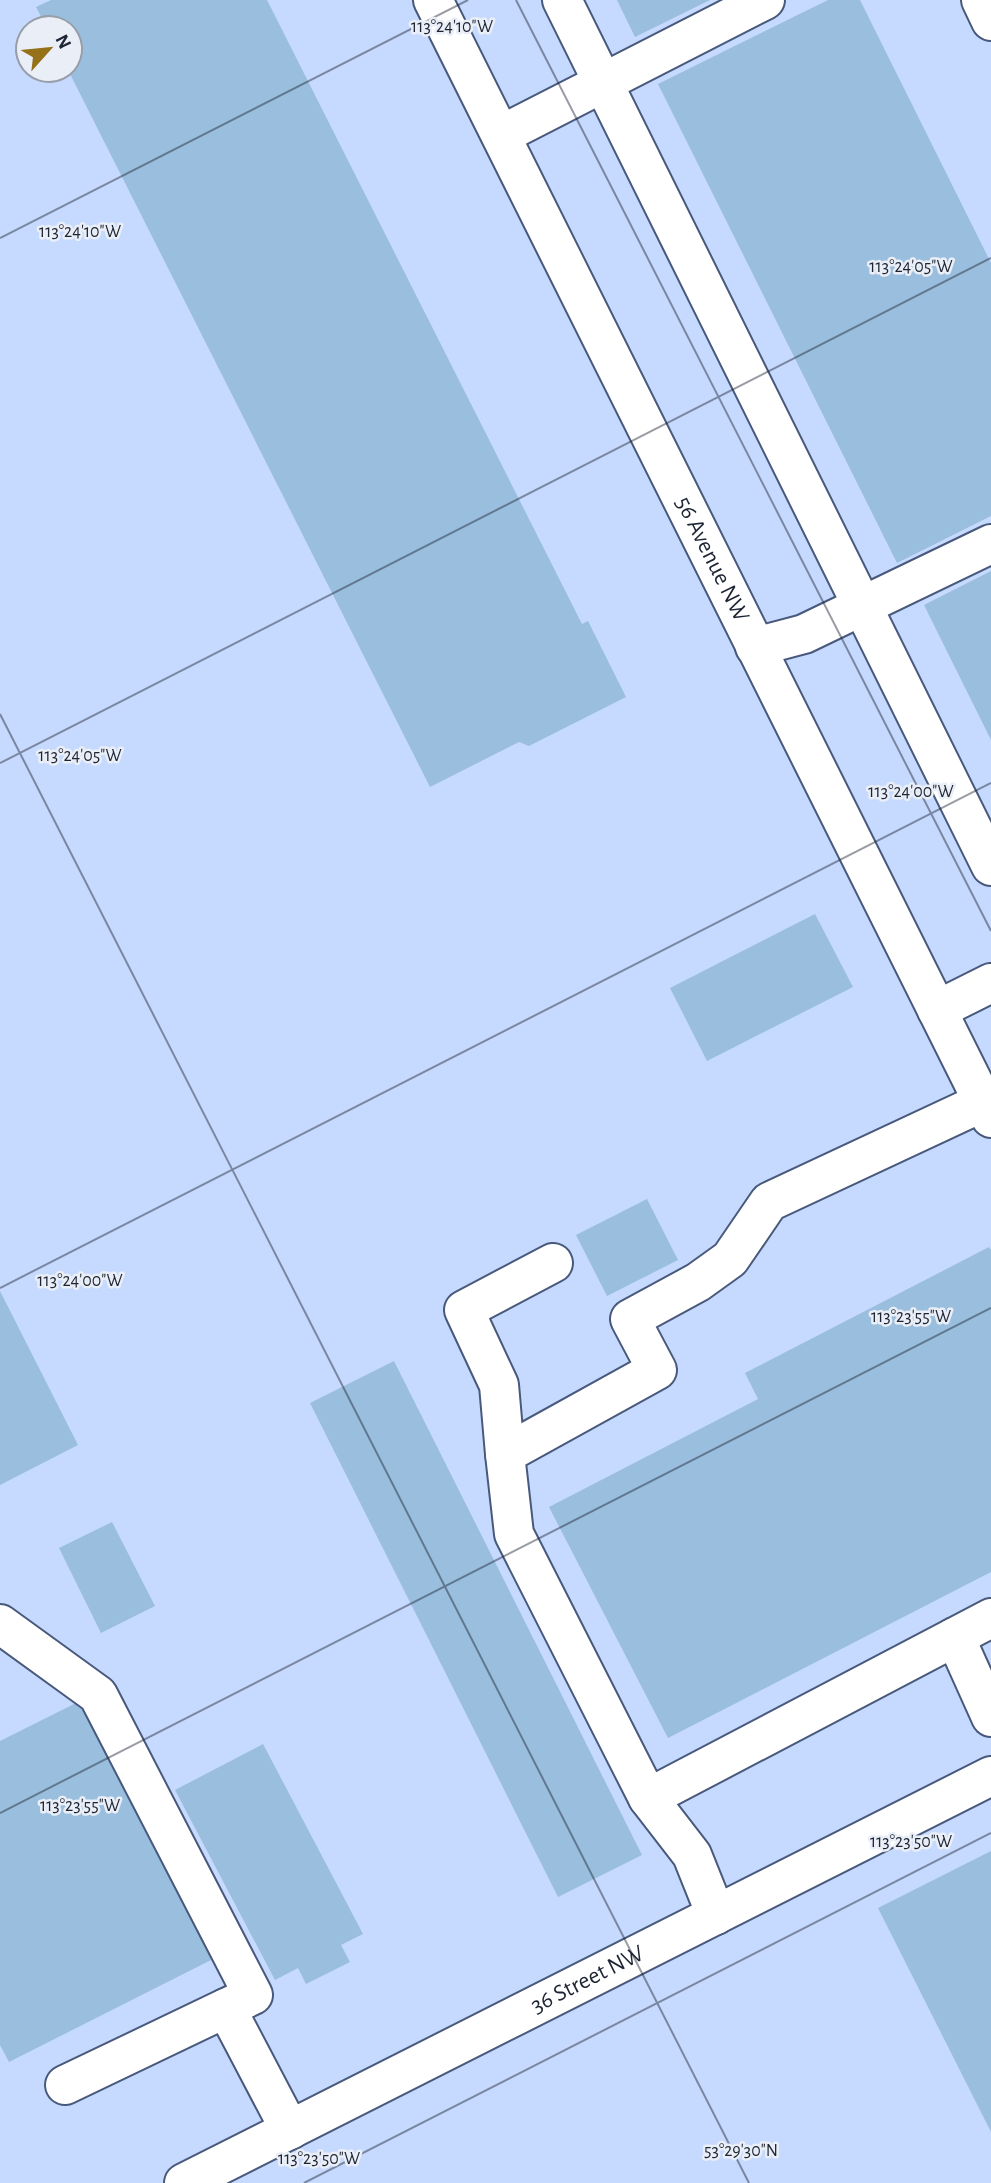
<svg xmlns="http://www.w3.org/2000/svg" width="991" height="2183" font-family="'Alegreya Sans',sans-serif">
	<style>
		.built { fill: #c6d9fe; fill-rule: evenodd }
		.building { fill: #9abede }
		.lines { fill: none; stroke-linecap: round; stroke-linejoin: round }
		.minor-casing { stroke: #48597b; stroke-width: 42 }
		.minor { stroke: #fff; stroke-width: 38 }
		.ticks { fill: none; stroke: #1d2433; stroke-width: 2; stroke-opacity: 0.45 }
		.labels { text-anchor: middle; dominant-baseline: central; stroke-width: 5; stroke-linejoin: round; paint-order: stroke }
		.street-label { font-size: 24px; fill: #1d2433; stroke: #eaeff7 }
		.ticks-label { font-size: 18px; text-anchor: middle; fill: #1d2433; stroke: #eaeff7; stroke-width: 5; stroke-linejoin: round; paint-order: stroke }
	</style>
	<rect width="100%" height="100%" fill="#d6e2fa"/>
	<!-- built -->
	<path class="built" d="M 0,0 L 991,0 L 991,2183 L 0,2183 ZM 28,28 L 70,28 L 70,70 L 28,70 Z"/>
	<!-- building -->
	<g class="building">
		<path d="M 51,0 L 267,0 L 582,624 L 588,621 L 626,697 L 529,746 L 519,742 L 430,787 L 68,70 L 70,70 L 70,28 L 47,28 L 36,7 Z"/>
		<path d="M 617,0 L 710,0 L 635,37 Z"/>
		<path d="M 828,0 L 860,0 L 991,263 L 991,516 L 897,563 L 658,84 Z"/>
		<path d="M 991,571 L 991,740 L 924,605 Z"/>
		<path d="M 815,914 L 853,987 L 707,1061 L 670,988 Z"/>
		<path d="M 647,1199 L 678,1260 L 607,1296 L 576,1235 Z"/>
		<path d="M 989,1247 L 991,1250 L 991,1572 L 668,1738 L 549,1507 L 758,1399 L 745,1373 Z"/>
		<path d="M 0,1291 L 78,1445 L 0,1485 Z"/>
		<path d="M 394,1361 L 642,1855 L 558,1897 L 310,1403 Z"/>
		<path d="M 112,1522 L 155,1606 L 101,1633 L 59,1548 Z"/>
		<path d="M 86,1698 L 217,1957 L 9,2062 L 0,2045 L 0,1741 Z"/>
		<path d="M 263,1744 L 363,1934 L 341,1945 L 350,1962 L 306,1984 L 298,1968 L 275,1980 L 175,1790 Z"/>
		<path d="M 991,1851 L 991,2132 L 878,1908 Z"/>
	</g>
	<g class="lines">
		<defs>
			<g id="minor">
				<path id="s1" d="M 433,0 L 991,1118"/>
				<path d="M 562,0 L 991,866"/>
				<path d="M 981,0 L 991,21"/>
				<path d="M 501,135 L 765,0"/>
				<path d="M 755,647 L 804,634 L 991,544"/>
				<path d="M 937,1010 L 991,983"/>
				<path d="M 505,1454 L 499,1385 L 464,1310 L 553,1263"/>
				<path d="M 0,1624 L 98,1695 L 253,1995 L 226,2008"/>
				<path d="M 955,1637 L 991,1717"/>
				<path d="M 648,1798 L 514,1534 L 505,1454 L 657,1370 L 630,1319 L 698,1282 L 730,1259 L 769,1202 L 983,1102"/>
				<path d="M 716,1915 L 692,1855 L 648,1798 L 991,1618"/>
				<path d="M 65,2085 L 226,2008 L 290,2130"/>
				<path id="s2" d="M 184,2183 L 991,1776"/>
			</g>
		</defs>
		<!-- minor casing -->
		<use href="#minor" class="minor-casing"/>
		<!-- minor -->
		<use href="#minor" class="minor"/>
	</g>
	<!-- ticks -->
	<path class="ticks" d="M 516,0 L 991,931M 0,238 L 468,0M 0,714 L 749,2183M 0,763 L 991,258M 0,1288 L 991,783M 0,1813 L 991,1308M 304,2183 L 991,1833"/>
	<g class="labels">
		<!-- street labels -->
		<g class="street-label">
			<text stroke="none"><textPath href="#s1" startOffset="625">56 Avenue NW</textPath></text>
			<text stroke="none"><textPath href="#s2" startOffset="452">36 Street NW</textPath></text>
		</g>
	</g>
	<g class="ticks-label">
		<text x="452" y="32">113°24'10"W</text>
		<text x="80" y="237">113°24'10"W</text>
		<text x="911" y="272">113°24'05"W</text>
		<text x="80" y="761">113°24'05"W</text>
		<text x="911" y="797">113°24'00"W</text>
		<text x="80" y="1286">113°24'00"W</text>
		<text x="911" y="1322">113°23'55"W</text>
		<text x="80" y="1811">113°23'55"W</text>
		<text x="911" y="1847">113°23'50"W</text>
		<text x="741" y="2156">53°29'30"N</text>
		<text x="319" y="2164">113°23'50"W</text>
	</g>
	<!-- north arrow -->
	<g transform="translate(49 49) rotate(63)"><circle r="33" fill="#eaeff7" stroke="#989ea9" stroke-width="2"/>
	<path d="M0-5L12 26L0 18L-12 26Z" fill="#95711a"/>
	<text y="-10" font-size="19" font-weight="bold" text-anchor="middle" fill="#1d2433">N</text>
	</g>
</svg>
